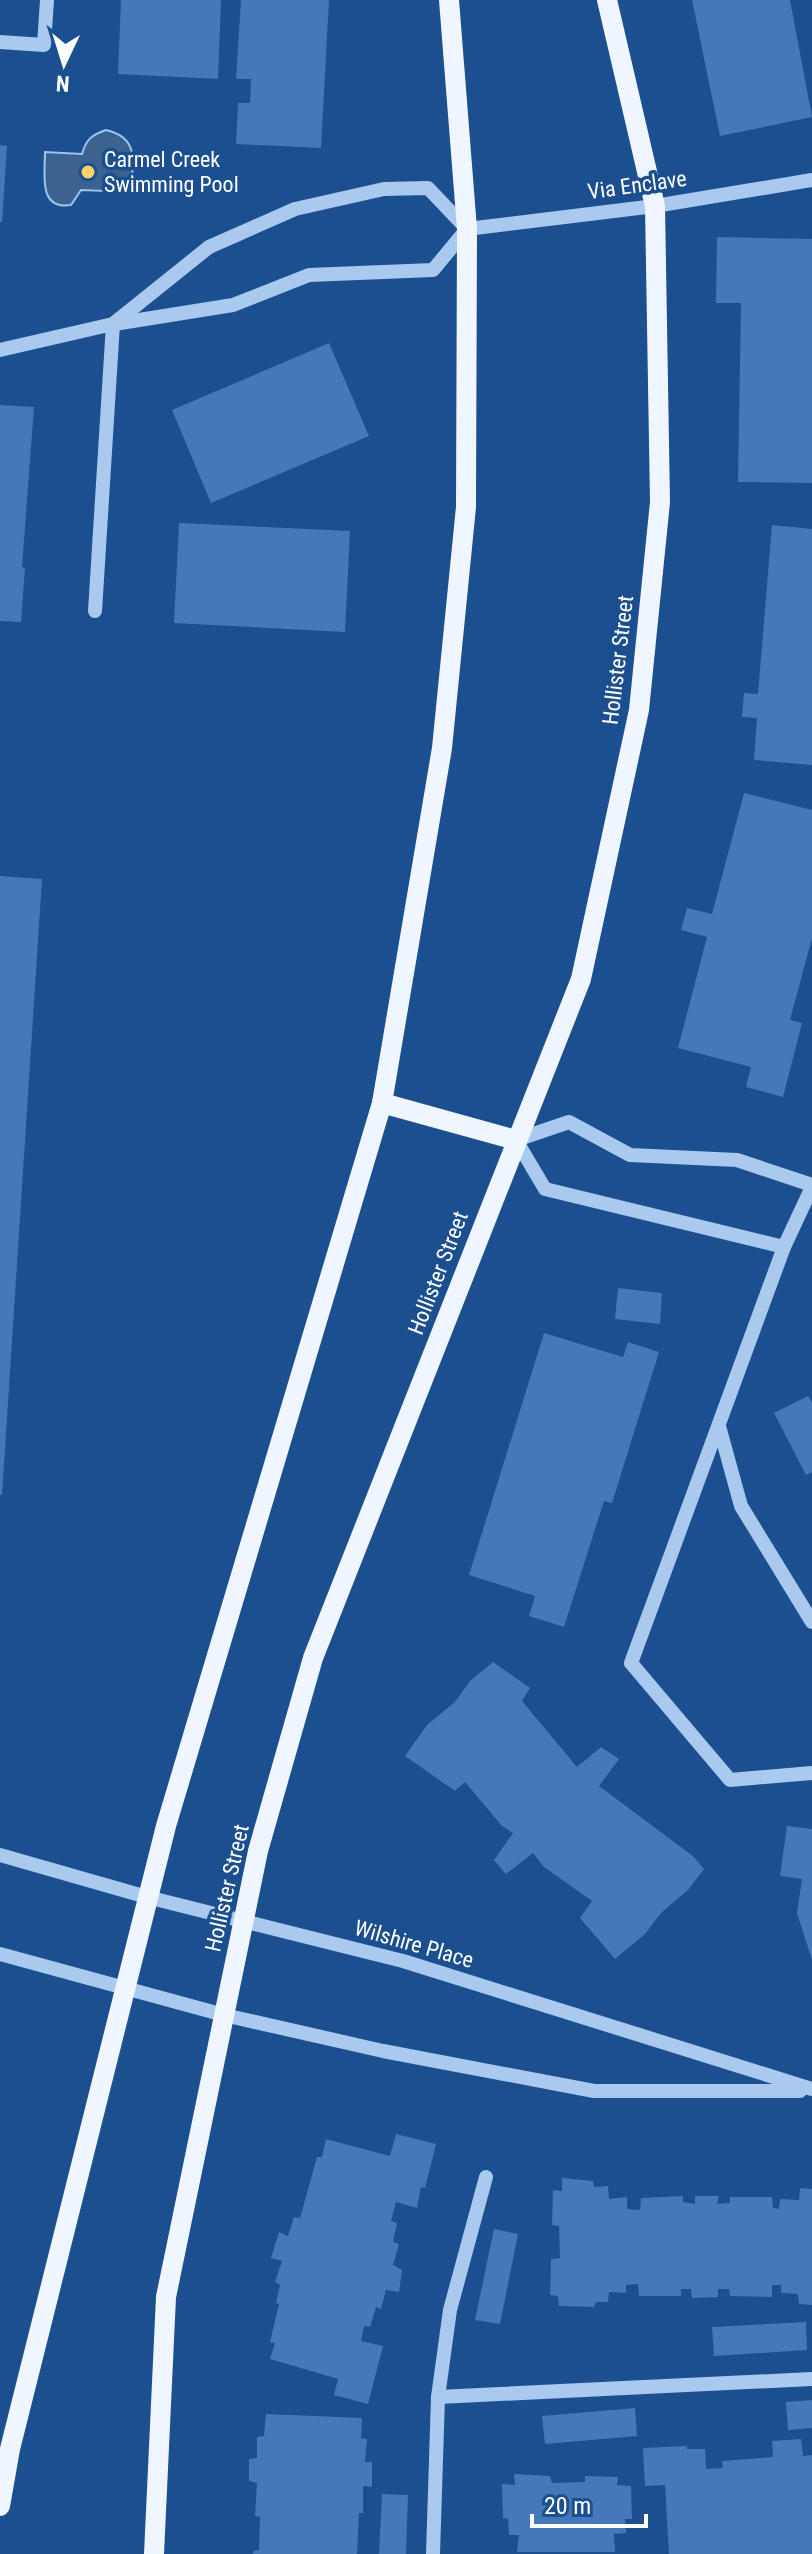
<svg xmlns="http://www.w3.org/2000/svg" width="812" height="2554" font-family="'Roboto Condensed',sans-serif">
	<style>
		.water { fill: #3c6290; stroke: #9cc4f0; stroke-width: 2 }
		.building { fill: #4478b7 }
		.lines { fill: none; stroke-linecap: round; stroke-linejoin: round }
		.minor { stroke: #a9c9ee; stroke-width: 14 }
		.major { stroke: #f0f6ff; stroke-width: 20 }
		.poi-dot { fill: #ffd166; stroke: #1b4f8f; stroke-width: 3 }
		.labels { text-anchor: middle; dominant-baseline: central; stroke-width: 7; stroke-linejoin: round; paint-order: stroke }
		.poi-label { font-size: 22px; fill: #fff; stroke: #1b4f8f; text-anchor: start }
		.street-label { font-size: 22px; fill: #fff; stroke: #1b4f8f }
	</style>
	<rect width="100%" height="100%" fill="#1b4f8f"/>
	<!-- water -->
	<path class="water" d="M 106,130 C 141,138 132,163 131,192 L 81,190 L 71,205 C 38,210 45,175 45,152 L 82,154 C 86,140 91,135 106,130 Z"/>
	<!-- building -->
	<g class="building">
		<path d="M 121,0 L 221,0 L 218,79 L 118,74 Z"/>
		<path d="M 241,0 L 329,0 L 321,148 L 236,144 L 238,103 L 250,103 L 251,79 L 236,79 Z"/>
		<path d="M 692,0 L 790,0 L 812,117 L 720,136 Z"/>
		<path d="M 0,145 L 7,146 L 2,222 L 0,222 Z"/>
		<path d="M 717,237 L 812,239 L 812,483 L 738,482 L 741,303 L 716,303 Z"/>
		<path d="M 329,343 L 369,436 L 211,503 L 172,410 Z"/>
		<path d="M 0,405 L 34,407 L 22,567 L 25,568 L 21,622 L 0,621 Z"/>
		<path d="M 179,523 L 350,531 L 345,632 L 174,623 Z"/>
		<path d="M 772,525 L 812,529 L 812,765 L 754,760 L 757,718 L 742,717 L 744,693 L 758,694 Z"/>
		<path d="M 744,793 L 812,810 L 812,938 L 790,1020 L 802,1023 L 783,1097 L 746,1087 L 751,1067 L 678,1048 L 707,937 L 681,930 L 687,908 L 712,914 Z"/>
		<path d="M 0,876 L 42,879 L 2,1495 L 0,1495 Z"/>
		<path d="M 618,1288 L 662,1293 L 660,1324 L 615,1319 Z"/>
		<path d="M 544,1333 L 623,1357 L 628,1342 L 659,1352 L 612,1503 L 604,1501 L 564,1627 L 529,1616 L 535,1596 L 469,1575 Z"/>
		<path d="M 808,1396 L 812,1403 L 812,1472 L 806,1475 L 774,1413 Z"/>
		<path d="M 493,1662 L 530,1688 L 522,1701 L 577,1767 L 601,1747 L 619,1759 L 599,1786 L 693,1856 L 704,1869 L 688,1890 L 661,1913 L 645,1934 L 615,1959 L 580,1918 L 592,1901 L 544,1867 L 533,1853 L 506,1874 L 494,1860 L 513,1833 L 502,1826 L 465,1782 L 455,1791 L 405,1756 L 427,1725 L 455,1702 L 470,1681 Z"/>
		<path d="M 787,1826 L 812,1829 L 812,1960 L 797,1913 L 802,1879 L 780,1876 Z"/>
		<path d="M 396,2134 L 436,2144 L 425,2188 L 421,2187 L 417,2208 L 396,2202 L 391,2221 L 397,2223 L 393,2242 L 399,2244 L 393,2265 L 402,2270 L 399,2292 L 386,2290 L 381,2309 L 376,2307 L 370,2327 L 364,2326 L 361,2341 L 383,2346 L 368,2404 L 334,2395 L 338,2379 L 270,2359 L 275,2343 L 270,2342 L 279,2304 L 276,2303 L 280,2285 L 275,2282 L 282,2261 L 271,2258 L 279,2232 L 288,2236 L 294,2217 L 300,2218 L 317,2157 L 322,2157 L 326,2139 L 390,2156 Z"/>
		<path d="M 562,2178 L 593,2181 L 594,2187 L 608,2186 L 609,2199 L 627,2197 L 627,2209 L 640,2210 L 641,2198 L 683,2196 L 683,2202 L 695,2204 L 695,2196 L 719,2196 L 717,2204 L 730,2203 L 730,2197 L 772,2197 L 773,2208 L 779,2209 L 780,2199 L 799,2200 L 800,2188 L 812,2189 L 812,2305 L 799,2304 L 798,2294 L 781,2293 L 781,2285 L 772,2285 L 772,2297 L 730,2296 L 729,2289 L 718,2289 L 718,2297 L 692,2298 L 691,2289 L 681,2289 L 681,2296 L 639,2296 L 638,2284 L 626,2285 L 626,2293 L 609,2292 L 608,2302 L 596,2302 L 594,2307 L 559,2306 L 558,2296 L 550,2295 L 551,2259 L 560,2258 L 559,2226 L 552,2225 L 553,2190 L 562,2191 Z"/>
		<path d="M 494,2229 L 518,2234 L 500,2324 L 475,2320 Z"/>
		<path d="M 806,2322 L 807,2350 L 714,2356 L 712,2327 Z"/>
		<path d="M 812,2400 L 812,2428 L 788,2430 L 786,2402 Z"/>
		<path d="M 635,2408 L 637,2436 L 545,2444 L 542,2416 Z"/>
		<path d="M 266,2414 L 362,2418 L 361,2438 L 367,2439 L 365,2462 L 372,2462 L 372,2487 L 363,2486 L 363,2513 L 359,2513 L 357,2554 L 253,2554 L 254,2551 L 259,2550 L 260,2517 L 255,2516 L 257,2483 L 249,2481 L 249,2459 L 257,2458 L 257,2437 L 264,2436 Z"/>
		<path d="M 801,2439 L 803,2456 L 812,2455 L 812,2554 L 669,2554 L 665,2485 L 645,2486 L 643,2448 L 687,2446 L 687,2449 L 705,2449 L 706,2469 L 723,2468 L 722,2461 L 773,2457 L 772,2441 Z"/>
		<path d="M 514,2474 L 550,2476 L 552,2483 L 585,2482 L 585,2476 L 618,2477 L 617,2485 L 631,2486 L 632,2519 L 625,2519 L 626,2533 L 614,2534 L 615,2552 L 517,2552 L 519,2535 L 509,2535 L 508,2519 L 503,2518 L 502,2484 L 515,2485 Z"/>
		<path d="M 382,2494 L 408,2495 L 406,2554 L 379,2554 Z"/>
	</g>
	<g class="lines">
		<!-- minor -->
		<g class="minor">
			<path d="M 0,42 L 44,45 L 47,0"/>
			<path d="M 467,229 L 655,206 L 812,180"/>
			<path d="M 113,324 L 209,247 L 295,209 L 384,189 L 428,188 L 467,229"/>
			<path d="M 114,324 L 233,305 L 309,275 L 433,270 L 467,229"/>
			<path d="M 0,350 L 113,324 L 95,611"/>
			<path d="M 812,1187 L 784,1247 L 631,1663 L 730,1780 L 812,1773"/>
			<path d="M 784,1247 L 545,1189 L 516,1140 L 569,1122 L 630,1155 L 737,1160 L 812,1185"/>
			<path d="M 719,1426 L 741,1506 L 812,1622"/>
			<path d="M 0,1855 L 147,1897 L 403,1961 L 812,2089"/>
			<path d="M 0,1954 L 224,2015 L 383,2051 L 594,2091 L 800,2091"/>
			<path d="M 438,2397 L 812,2379"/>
			<path d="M 433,2554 L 438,2397 L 450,2310 L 486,2177"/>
		</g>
		<!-- major -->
		<g class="major">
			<path d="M 382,1103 L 516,1140"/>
			<path d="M 0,2506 L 10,2449 L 166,1826 L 382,1103 L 442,748 L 466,507 L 467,229 L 449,0"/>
			<path d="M 154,2554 L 166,2297 L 258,1851 L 313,1658 L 581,979 L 639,710 L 660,502 L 655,206 L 607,0"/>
		</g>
	</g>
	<!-- markers -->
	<circle class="poi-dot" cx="88" cy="172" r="8"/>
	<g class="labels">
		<!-- poi labels -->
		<g class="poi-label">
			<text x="104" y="159">Carmel Creek<tspan x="104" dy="25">Swimming Pool</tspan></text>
		</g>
		<!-- street labels -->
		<g class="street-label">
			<text transform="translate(637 185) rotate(-8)">Via Enclave</text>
			<text transform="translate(618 660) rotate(-83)">Hollister Street</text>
			<text transform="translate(438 1273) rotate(-69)">Hollister Street</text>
			<text transform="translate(227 1888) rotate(-77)">Hollister Street</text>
			<text transform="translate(414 1944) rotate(16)">Wilshire Place</text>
		</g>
	</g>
	<!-- north arrow -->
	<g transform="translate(64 64) rotate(184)" stroke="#1b4f8f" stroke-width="6" paint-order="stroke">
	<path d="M0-6L14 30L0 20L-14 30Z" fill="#ffffff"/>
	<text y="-12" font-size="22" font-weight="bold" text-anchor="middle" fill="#ffffff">N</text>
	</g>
	<!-- scale -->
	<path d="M532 2514v12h114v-12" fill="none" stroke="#ffffff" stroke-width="4"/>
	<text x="544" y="2514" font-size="24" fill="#ffffff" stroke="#1b4f8f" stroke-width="6" paint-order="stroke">20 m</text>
</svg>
